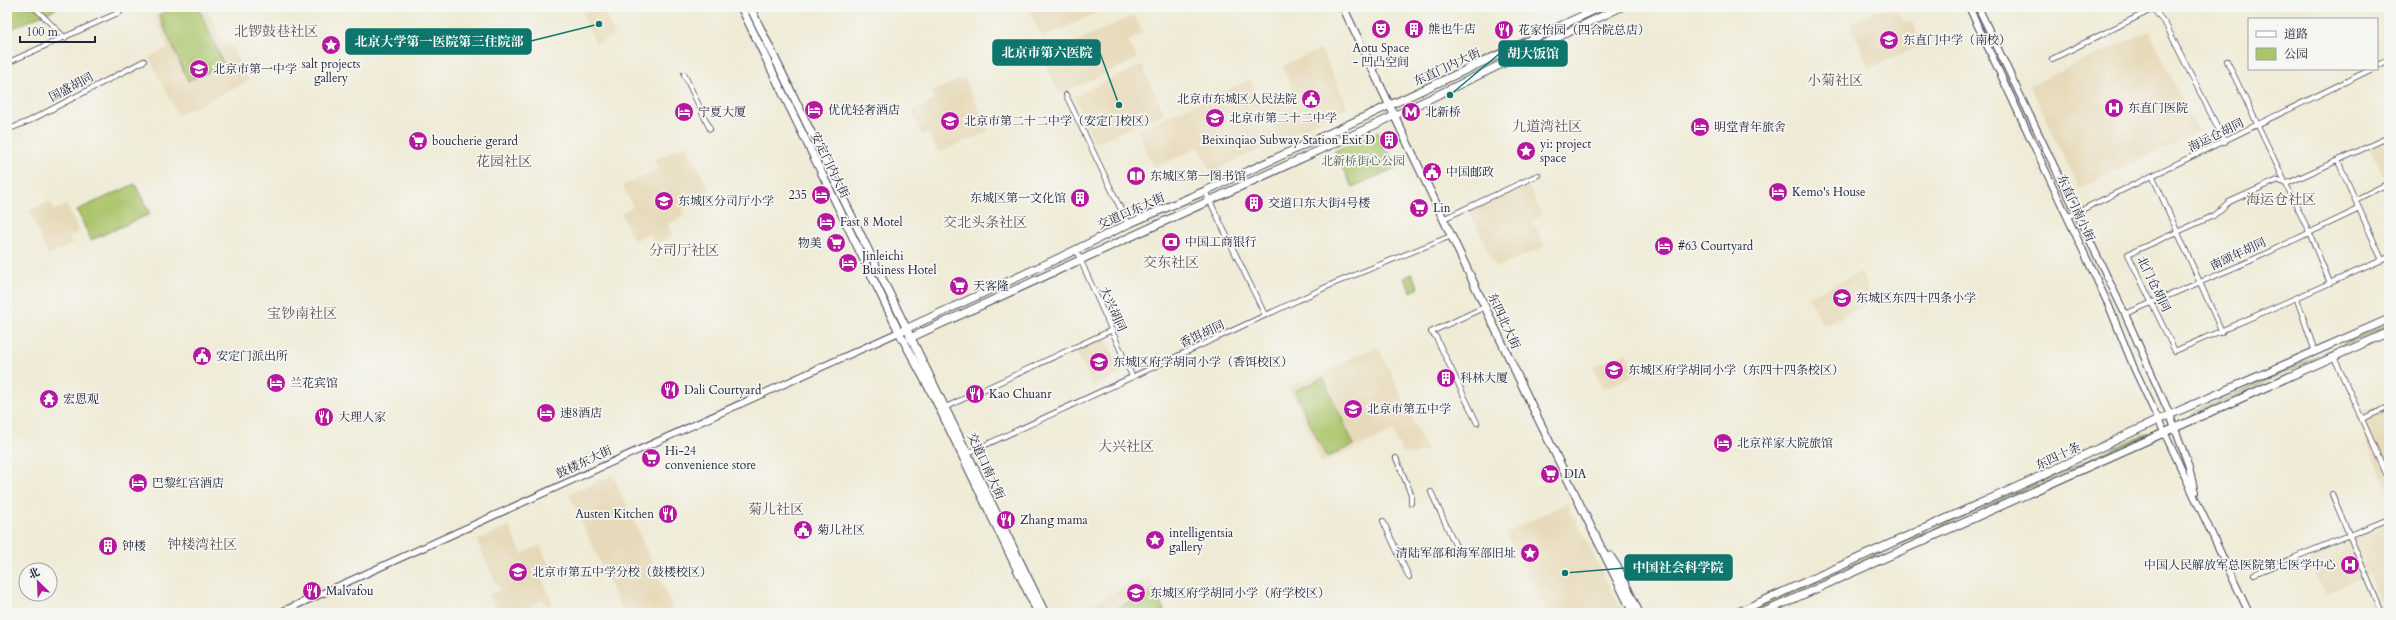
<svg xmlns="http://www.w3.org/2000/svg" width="2396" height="620" font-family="Cardo,'Noto Serif SC',serif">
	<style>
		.built { fill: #e7daba }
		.grass { fill: url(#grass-dots); stroke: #667453 }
		.green { fill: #abc56b; stroke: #667453 }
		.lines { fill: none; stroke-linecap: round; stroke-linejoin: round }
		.minor-casing { stroke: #414052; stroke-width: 6 }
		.secondary-casing { stroke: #414052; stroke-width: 8 }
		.primary-casing { stroke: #414052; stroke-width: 9 }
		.minor { stroke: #fff; stroke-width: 4.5 }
		.secondary { stroke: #fff; stroke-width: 6 }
		.primary { stroke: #fff; stroke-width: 7 }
		.labels { text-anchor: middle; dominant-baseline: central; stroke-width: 3.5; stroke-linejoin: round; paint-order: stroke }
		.poi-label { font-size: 12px; fill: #22223b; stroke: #f6f6f2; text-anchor: start }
		.street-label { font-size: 12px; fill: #22223b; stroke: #f6f6f2 }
		.park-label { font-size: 12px; fill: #525b4c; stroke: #f6f6f2 }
		.quarter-label { font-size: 14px; fill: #5e5253; stroke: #f6f6f2 }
		.leader { fill: none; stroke: #0f766e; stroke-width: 1.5 }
		.callout-dot { fill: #0f766e; stroke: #f6f6f2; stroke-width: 1.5 }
		.callout { fill: #0f766e; stroke: #0f766e; stroke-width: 1.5 }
		.callout-label { font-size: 13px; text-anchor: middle; font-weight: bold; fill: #fff }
	</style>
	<defs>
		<pattern id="grass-dots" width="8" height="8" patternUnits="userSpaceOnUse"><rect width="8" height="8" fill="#abc56b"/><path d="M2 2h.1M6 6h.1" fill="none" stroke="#93a95e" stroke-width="1.8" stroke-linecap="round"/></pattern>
	</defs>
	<rect width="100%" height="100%" fill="#f6f6f2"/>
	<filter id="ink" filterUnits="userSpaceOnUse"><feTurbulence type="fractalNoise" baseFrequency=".025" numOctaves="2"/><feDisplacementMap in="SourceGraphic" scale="8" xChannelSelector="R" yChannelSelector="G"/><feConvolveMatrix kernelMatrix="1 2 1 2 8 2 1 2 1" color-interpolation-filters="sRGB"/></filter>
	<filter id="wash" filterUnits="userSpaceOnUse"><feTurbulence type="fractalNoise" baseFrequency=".012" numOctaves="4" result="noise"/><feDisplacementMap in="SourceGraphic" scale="16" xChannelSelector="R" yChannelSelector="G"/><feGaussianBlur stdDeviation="0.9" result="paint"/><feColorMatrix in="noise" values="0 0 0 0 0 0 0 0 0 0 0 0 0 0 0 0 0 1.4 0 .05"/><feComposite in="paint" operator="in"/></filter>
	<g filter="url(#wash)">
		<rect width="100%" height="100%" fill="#efebd6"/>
		<!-- built -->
		<g class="built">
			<path d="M 173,7 L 205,7 L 224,46 L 230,44 L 249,81 L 178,115 L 149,57 L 168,48 L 155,15 Z"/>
			<path d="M 597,7 L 602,7 L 615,36 L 596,44 L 582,13 Z"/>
			<path d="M 1028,7 L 1101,7 L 1102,10 L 1042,38 Z"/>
			<path d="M 1890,8 L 1893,12 L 1898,10 L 1903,22 L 1907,20 L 1909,24 L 1912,22 L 1922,45 L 1869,69 L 1850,23 L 1879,10 L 1880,12 Z"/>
			<path d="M 1134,15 L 1143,33 L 1128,41 L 1137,59 L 1060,94 L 1042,57 Z"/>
			<path d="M 2148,31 L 2199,132 L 2079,188 L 2030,85 Z"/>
			<path d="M 1321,49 L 1348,108 L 1211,172 L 1199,147 L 1154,168 L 1137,130 L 1250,80 L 1262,107 L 1294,91 L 1282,66 Z"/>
			<path d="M 1142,65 L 1164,113 L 1095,143 L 1074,96 Z"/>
			<path d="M 964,78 L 989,131 L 938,153 L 928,132 L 922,135 L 912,111 L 934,100 L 931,92 Z"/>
			<path d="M 2389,139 L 2389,188 L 2370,147 Z"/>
			<path d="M 686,145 L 712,195 L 681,209 L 684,216 L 668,224 L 673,236 L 656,244 L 650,233 L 634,240 L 621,213 L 633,207 L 623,186 L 658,169 L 654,160 Z"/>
			<path d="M 1527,182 L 1542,215 L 1532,220 L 1545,246 L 1496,268 L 1469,210 Z"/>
			<path d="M 50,201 L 54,210 L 67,205 L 79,232 L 69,237 L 72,244 L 48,255 L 29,211 Z"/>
			<path d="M 1861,272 L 1874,301 L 1827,324 L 1821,322 L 1809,296 Z"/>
			<path d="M 1105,337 L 1122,373 L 1093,387 L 1076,351 Z"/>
			<path d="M 1378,346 L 1427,450 L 1416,454 L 1403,453 L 1393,431 L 1322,463 L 1289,387 Z"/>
			<path d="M 1626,352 L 1636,374 L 1603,389 L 1593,367 Z"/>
			<path d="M 2389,401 L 2389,491 L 2355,416 Z"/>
			<path d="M 613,475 L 675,613 L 623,613 L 569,494 Z"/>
			<path d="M 1567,503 L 1623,613 L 1547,613 L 1506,533 Z"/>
			<path d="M 2389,522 L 2389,613 L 2386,613 L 2369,574 L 2325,594 L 2307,555 Z"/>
			<path d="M 509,526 L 522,554 L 540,545 L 551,569 L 540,575 L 553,603 L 546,606 L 543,600 L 515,613 L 497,613 L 489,595 L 499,590 L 477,541 Z"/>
			<path d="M 1149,576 L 1167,613 L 1082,613 L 1080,609 Z"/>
			<path d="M 802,606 L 805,613 L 787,613 Z"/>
		</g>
		<!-- grass -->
		<g class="grass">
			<path d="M 2389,323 L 2389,326 L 2326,354 L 2325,352 Z"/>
			<path d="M 2319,355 L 2319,357 L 2192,416 L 2191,413 Z"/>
			<path d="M 2149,432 L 2150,434 L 2042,482 L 2041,481 Z"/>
			<path d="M 2037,482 L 2037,484 L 1935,530 L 1934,528 Z"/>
			<path d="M 1927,531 L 1928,532 L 1750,613 L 1744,613 Z"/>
		</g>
		<!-- green -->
		<g class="green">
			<path d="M 7,7 L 60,7 L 7,31 Z"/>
			<path d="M 177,7 L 198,7 L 224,65 L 188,81 L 159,15 Z"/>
			<path d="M 1378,132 L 1385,151 L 1390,153 L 1398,167 L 1352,187 L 1334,151 Z"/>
			<path d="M 135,184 L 150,214 L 91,240 L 77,210 Z"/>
			<path d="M 1412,274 L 1419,288 L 1411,292 L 1404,278 Z"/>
			<path d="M 1323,378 L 1354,445 L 1326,457 L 1295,391 Z"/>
			<path d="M 1154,590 L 1165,613 L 1107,613 Z"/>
		</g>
	</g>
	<g filter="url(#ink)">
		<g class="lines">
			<defs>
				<g id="minor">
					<path d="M 34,7 L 65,38"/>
					<path d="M 2152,7 L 2166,25 L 2225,142"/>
					<path d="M 2052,59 L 2153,9"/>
					<path d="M 2227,61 L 2309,232 L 2330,283"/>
					<path d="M 7,63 L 120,12"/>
					<path d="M 2377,66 L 2389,60"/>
					<path d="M 684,74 L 710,129"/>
					<path d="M 1066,95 L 1128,224"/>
					<path d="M 7,130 L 29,121 L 144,61"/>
					<path d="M 2389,137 L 2286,184 L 2278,180 L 2229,202 L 2213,216 L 2128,254 L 2175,351 L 2389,257"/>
					<path d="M 2338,161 L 2382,260"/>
					<path d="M 2153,177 L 2222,332"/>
					<path d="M 1205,191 L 1265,315"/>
					<path d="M 2355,200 L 2385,185 L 2389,193"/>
					<path d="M 2067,217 L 2372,69"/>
					<path d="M 1443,219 L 1538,175"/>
					<path d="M 1076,250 L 1132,376"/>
					<path d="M 2297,299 L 2315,352"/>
					<path d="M 2125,314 L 2250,261 L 2359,209"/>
					<path d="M 2334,357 L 2389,480"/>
					<path d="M 946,407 L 1112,330"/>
					<path d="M 2362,419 L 2389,407"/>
					<path d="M 1477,423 L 1436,337 L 1431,332 L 1485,307"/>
					<path d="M 966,454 L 1335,283 L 1451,236"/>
					<path d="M 1396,458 L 1411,494 L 1411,503"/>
					<path d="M 1431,492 L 1459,553"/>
					<path d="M 2332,494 L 2382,613"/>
					<path d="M 1383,521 L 1409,577"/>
					<path d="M 2254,574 L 2389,519"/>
				</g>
				<g id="secondary">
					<path d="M 1969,7 L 2109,306 L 2134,368 L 2249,613"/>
					<path d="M 1978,7 L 2125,314 L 2170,415 L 2188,464 L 2195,492"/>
					<path d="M 279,613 L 899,332"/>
				</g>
				<g id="primary">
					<path d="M 741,7 L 899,332 L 936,401 L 1038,613"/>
					<path d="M 750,7 L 1045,613"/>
					<path d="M 1343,7 L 1531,404 L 1633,613"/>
					<path d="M 899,332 L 1061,257 L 1128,224 L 1205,191 L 1601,7"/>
					<path d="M 910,338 L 1381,122 L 1621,7"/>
					<path d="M 1610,556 L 1618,568 L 1639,613"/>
					<path d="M 1736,613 L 2032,480 L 2158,420 L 2389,319"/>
					<path d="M 1762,613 L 2389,332"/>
				</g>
			</defs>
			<!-- minor casing -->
			<use href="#minor" class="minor-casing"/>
			<!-- secondary casing -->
			<use href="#secondary" class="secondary-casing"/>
			<!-- primary casing -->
			<use href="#primary" class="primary-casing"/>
			<!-- minor -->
			<use href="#minor" class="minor"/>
			<!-- secondary -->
			<use href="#secondary" class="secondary"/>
			<!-- primary -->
			<use href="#primary" class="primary"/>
		</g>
	</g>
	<!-- icons -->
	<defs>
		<symbol id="theatre-disc" viewBox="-11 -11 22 22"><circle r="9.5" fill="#b5179e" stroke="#f6f6f2"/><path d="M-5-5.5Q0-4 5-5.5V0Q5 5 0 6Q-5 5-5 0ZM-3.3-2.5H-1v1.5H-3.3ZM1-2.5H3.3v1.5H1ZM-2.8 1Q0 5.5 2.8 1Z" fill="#fff"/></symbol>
		<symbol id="building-disc" viewBox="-11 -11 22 22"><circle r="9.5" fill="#b5179e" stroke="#f6f6f2"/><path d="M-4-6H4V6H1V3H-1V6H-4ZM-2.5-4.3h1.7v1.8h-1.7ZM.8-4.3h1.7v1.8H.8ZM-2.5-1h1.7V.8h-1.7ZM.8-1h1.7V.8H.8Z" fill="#fff"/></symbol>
		<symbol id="restaurant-disc" viewBox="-11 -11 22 22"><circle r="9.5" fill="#b5179e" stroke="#f6f6f2"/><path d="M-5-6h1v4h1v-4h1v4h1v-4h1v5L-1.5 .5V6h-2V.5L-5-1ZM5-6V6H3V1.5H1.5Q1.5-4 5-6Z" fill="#fff"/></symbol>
		<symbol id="school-disc" viewBox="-11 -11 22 22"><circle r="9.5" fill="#b5179e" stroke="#f6f6f2"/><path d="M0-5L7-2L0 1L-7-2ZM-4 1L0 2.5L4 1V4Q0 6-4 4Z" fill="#fff"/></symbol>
		<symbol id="sight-disc" viewBox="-11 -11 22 22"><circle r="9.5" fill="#b5179e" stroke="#f6f6f2"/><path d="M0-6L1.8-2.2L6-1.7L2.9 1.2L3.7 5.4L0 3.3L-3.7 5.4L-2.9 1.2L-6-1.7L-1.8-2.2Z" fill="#fff"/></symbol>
		<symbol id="civic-disc" viewBox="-11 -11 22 22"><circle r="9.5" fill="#b5179e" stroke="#f6f6f2"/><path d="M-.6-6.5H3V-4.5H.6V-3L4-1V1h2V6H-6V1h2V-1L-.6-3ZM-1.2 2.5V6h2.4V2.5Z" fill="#fff"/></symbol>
		<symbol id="hospital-disc" viewBox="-11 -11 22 22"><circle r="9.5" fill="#b5179e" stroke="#f6f6f2"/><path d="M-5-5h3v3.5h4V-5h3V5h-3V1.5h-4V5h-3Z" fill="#fff"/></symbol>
		<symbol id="hotel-disc" viewBox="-11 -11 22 22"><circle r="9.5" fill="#b5179e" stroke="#f6f6f2"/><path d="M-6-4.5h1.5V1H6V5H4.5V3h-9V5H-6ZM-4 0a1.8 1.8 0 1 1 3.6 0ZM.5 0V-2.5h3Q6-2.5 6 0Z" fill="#fff"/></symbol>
		<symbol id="metro-disc" viewBox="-11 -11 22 22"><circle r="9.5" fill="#b5179e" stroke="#f6f6f2"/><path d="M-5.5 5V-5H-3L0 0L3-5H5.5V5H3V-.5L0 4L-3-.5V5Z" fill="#fff"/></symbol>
		<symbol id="supermarket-disc" viewBox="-11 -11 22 22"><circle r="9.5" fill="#b5179e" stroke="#f6f6f2"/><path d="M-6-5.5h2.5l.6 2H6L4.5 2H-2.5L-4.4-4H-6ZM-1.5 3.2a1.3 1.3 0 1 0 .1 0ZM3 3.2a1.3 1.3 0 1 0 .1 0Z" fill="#fff"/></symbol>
		<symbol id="library-disc" viewBox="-11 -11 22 22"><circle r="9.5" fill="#b5179e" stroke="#f6f6f2"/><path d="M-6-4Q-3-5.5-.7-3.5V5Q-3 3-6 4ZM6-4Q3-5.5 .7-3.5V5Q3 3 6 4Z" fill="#fff"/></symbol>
		<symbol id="bank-disc" viewBox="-11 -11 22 22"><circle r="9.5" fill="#b5179e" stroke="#f6f6f2"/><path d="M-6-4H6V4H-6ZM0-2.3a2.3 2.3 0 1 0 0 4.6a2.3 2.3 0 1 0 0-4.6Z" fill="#fff"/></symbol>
		<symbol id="temple-disc" viewBox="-11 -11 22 22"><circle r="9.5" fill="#b5179e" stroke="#f6f6f2"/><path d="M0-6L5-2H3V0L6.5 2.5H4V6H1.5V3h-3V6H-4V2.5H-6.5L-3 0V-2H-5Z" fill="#fff"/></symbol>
	</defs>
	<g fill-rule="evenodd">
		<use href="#theatre-disc" x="1370" y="18" width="22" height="22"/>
		<use href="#building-disc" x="1403" y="18" width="22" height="22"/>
		<use href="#restaurant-disc" x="1493" y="19" width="22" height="22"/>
		<use href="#school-disc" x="1878" y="29" width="22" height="22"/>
		<use href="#sight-disc" x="320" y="34" width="22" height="22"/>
		<use href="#school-disc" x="188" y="58" width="22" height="22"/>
		<use href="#civic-disc" x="1300" y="88" width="22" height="22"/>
		<use href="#hospital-disc" x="2103" y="97" width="22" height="22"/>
		<use href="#hotel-disc" x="803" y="99" width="22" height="22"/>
		<use href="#hotel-disc" x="673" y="101" width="22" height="22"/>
		<use href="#metro-disc" x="1400" y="101" width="22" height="22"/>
		<use href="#school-disc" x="1204" y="107" width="22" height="22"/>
		<use href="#school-disc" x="939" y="110" width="22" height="22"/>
		<use href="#hotel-disc" x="1689" y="116" width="22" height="22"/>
		<use href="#building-disc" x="1378" y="129" width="22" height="22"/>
		<use href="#supermarket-disc" x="407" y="130" width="22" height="22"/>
		<use href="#sight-disc" x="1515" y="140" width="22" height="22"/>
		<use href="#civic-disc" x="1421" y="161" width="22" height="22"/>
		<use href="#library-disc" x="1125" y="165" width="22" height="22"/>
		<use href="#hotel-disc" x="1767" y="181" width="22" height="22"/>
		<use href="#hotel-disc" x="810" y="184" width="22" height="22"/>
		<use href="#building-disc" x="1069" y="187" width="22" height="22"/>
		<use href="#school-disc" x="653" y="190" width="22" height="22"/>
		<use href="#building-disc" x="1243" y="192" width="22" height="22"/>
		<use href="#supermarket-disc" x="1408" y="197" width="22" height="22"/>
		<use href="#hotel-disc" x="815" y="211" width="22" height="22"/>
		<use href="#bank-disc" x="1160" y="231" width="22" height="22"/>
		<use href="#supermarket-disc" x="825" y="232" width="22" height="22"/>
		<use href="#hotel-disc" x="1653" y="235" width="22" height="22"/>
		<use href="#hotel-disc" x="837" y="252" width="22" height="22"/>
		<use href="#supermarket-disc" x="948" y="275" width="22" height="22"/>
		<use href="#school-disc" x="1831" y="287" width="22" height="22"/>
		<use href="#civic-disc" x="191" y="345" width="22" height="22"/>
		<use href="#school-disc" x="1088" y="351" width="22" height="22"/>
		<use href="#school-disc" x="1603" y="359" width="22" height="22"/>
		<use href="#building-disc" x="1435" y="367" width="22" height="22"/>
		<use href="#hotel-disc" x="265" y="372" width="22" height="22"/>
		<use href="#restaurant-disc" x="659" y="379" width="22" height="22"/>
		<use href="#restaurant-disc" x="964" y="383" width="22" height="22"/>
		<use href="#temple-disc" x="38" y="388" width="22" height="22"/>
		<use href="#school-disc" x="1342" y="398" width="22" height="22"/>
		<use href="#hotel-disc" x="535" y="402" width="22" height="22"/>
		<use href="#restaurant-disc" x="313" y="406" width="22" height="22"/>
		<use href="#hotel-disc" x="1712" y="432" width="22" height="22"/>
		<use href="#supermarket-disc" x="640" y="447" width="22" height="22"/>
		<use href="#supermarket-disc" x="1539" y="463" width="22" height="22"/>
		<use href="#hotel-disc" x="127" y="472" width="22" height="22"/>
		<use href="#restaurant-disc" x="657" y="503" width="22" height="22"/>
		<use href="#restaurant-disc" x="995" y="509" width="22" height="22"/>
		<use href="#civic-disc" x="792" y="519" width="22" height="22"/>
		<use href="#sight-disc" x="1144" y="529" width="22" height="22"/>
		<use href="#building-disc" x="97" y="535" width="22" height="22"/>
		<use href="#sight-disc" x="1519" y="542" width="22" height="22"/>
		<use href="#hospital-disc" x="2339" y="554" width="22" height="22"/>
		<use href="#school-disc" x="507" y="561" width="22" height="22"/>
		<use href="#restaurant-disc" x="301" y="580" width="22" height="22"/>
		<use href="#school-disc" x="1125" y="582" width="22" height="22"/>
	</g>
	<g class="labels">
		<!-- poi labels -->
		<g class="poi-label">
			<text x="1428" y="29">熊也牛店</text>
			<text x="1518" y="30">花家怡园（四合院总店）</text>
			<text x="1903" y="40">东直门中学（南校）</text>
			<text x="1381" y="48" text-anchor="middle">Aotu Space<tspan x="1381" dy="14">- 凹凸空间</tspan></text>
			<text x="331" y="64" text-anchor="middle">salt projects<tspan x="331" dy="14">gallery</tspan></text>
			<text x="213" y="69">北京市第一中学</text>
			<text x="1297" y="99" text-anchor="end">北京市东城区人民法院</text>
			<text x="2128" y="108">东直门医院</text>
			<text x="828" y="110">优优轻奢酒店</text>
			<text x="698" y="112">宁夏大厦</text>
			<text x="1425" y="112">北新桥</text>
			<text x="1229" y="118">北京市第二十二中学</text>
			<text x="964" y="121">北京市第二十二中学（安定门校区）</text>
			<text x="1714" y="127">明堂青年旅舍</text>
			<text x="1375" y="140" text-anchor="end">Beixinqiao Subway Station Exit D</text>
			<text x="432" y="141">boucherie gerard</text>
			<text x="1540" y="144">yi: project<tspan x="1540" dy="14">space</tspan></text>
			<text x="1446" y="172">中国邮政</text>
			<text x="1150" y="176">东城区第一图书馆</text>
			<text x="1792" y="192">Kemo's House</text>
			<text x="807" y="195" text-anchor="end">235</text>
			<text x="1066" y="198" text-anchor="end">东城区第一文化馆</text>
			<text x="678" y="201">东城区分司厅小学</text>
			<text x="1268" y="203">交道口东大街4号楼</text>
			<text x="1433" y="208">Lin</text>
			<text x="840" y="222">Fast 8 Motel</text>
			<text x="1185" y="242">中国工商银行</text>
			<text x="822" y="243" text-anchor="end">物美</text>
			<text x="1678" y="246">#63 Courtyard</text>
			<text x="862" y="256">Jinleichi<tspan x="862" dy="14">Business Hotel</tspan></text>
			<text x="973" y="286">天客隆</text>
			<text x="1856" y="298">东城区东四十四条小学</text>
			<text x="216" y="356">安定门派出所</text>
			<text x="1113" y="362">东城区府学胡同小学（香饵校区）</text>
			<text x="1628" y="370">东城区府学胡同小学（东四十四条校区）</text>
			<text x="1460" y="378">科林大厦</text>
			<text x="290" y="383">兰花宾馆</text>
			<text x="684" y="390">Dali Courtyard</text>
			<text x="989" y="394">Kao Chuanr</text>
			<text x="63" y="399">宏恩观</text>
			<text x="1367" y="409">北京市第五中学</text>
			<text x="560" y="413">速8酒店</text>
			<text x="338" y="417">大理人家</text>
			<text x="1737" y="443">北京祥家大院旅馆</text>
			<text x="665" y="451">Hi-24<tspan x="665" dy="14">convenience store</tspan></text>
			<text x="1564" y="474">DIA</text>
			<text x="152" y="483">巴黎红宫酒店</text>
			<text x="654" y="514" text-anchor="end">Austen Kitchen</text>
			<text x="1020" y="520">Zhang mama</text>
			<text x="817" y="530">菊儿社区</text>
			<text x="1169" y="533">intelligentsia<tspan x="1169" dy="14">gallery</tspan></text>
			<text x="122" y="546">钟楼</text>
			<text x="1516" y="553" text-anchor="end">清陆军部和海军部旧址</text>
			<text x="2336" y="565" text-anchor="end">中国人民解放军总医院第七医学中心</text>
			<text x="532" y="572">北京市第五中学分校（鼓楼校区）</text>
			<text x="326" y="591">Malvafou</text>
			<text x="1150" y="593">东城区府学胡同小学（府学校区）</text>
		</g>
		<!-- street labels -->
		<g class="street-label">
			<text transform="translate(1447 67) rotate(-25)">东直门内大街</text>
			<text transform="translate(71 87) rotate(-28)">国盛胡同</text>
			<text transform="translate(2216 135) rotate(-26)">海运仓胡同</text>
			<text transform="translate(830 165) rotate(64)">安定门内大街</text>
			<text transform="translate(2076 208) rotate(65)">东直门南小街</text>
			<text transform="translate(1131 211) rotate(-24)">交道口东大街</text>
			<text transform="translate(2238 254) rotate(-25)">南颂年胡同</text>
			<text transform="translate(2154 284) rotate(64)">北门仓胡同</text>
			<text transform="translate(1113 309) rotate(66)">大兴胡同</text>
			<text transform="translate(1504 321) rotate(65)">东四北大街</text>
			<text transform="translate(1202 334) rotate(-25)">香饵胡同</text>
			<text transform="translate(2058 456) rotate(-25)">东四十条</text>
			<text transform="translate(584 462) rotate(-25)">鼓楼东大街</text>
			<text transform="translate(986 466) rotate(65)">交道口南大街</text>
		</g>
		<!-- park labels -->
		<g class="park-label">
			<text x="1363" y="161">北新桥街心公园</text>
		</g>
		<!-- quarter labels -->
		<g class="quarter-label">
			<text x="276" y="31">北锣鼓巷社区</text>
			<text x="1835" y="80">小菊社区</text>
			<text x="1547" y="126">九道湾社区</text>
			<text x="504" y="161">花园社区</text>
			<text x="2281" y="199">海运仓社区</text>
			<text x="985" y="222">交北头条社区</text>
			<text x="684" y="250">分司厅社区</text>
			<text x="1171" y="262">交东社区</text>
			<text x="302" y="313">宝钞南社区</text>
			<text x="1126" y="446">大兴社区</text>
			<text x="776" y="509">菊儿社区</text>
			<text x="202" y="544">钟楼湾社区</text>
		</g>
	</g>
	<!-- callouts -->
	<path class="leader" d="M599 24L531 41M1119 105L1100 53M1450 95L1499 54M1565 573L1625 568"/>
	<g class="callout-dot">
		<circle cx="599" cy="24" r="4"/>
		<circle cx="1119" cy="105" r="4"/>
		<circle cx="1450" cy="95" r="4"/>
		<circle cx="1565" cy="573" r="4"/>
	</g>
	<g class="callout">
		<rect x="346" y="29" width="185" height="25" rx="4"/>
		<rect x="993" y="40" width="107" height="25" rx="4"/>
		<rect x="1499" y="41" width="68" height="25" rx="4"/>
		<rect x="1625" y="555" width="107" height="25" rx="4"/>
	</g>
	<g class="callout-label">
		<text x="439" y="46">北京大学第一医院第三住院部</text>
		<text x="1047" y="57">北京市第六医院</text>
		<text x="1533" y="58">胡大饭馆</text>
		<text x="1678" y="572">中国社会科学院</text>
	</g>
	<!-- margin -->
	<rect width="2396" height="620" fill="none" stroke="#f6f6f2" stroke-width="24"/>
	<!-- legend -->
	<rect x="2248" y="18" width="130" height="52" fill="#f6f6f2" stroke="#a1a1a9"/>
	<rect x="2256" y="31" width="20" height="6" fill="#ffffff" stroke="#a1a1a9"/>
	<text x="2284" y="38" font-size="12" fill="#22223b">道路</text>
	<rect x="2256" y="48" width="20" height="12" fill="#abc56b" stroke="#a1a1a9"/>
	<text x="2284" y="58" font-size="12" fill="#22223b">公园</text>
	<!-- north arrow -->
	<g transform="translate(38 582) rotate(336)"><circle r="19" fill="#f6f6f2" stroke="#a1a1a9"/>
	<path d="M0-3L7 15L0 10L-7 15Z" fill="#b5179e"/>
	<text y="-6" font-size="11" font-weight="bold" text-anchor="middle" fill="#22223b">北</text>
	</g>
	<!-- scale -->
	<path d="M20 36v6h75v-6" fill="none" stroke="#22223b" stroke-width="2"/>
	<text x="26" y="36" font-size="12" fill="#22223b" stroke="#f6f6f2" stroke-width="3" paint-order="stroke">100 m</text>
</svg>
